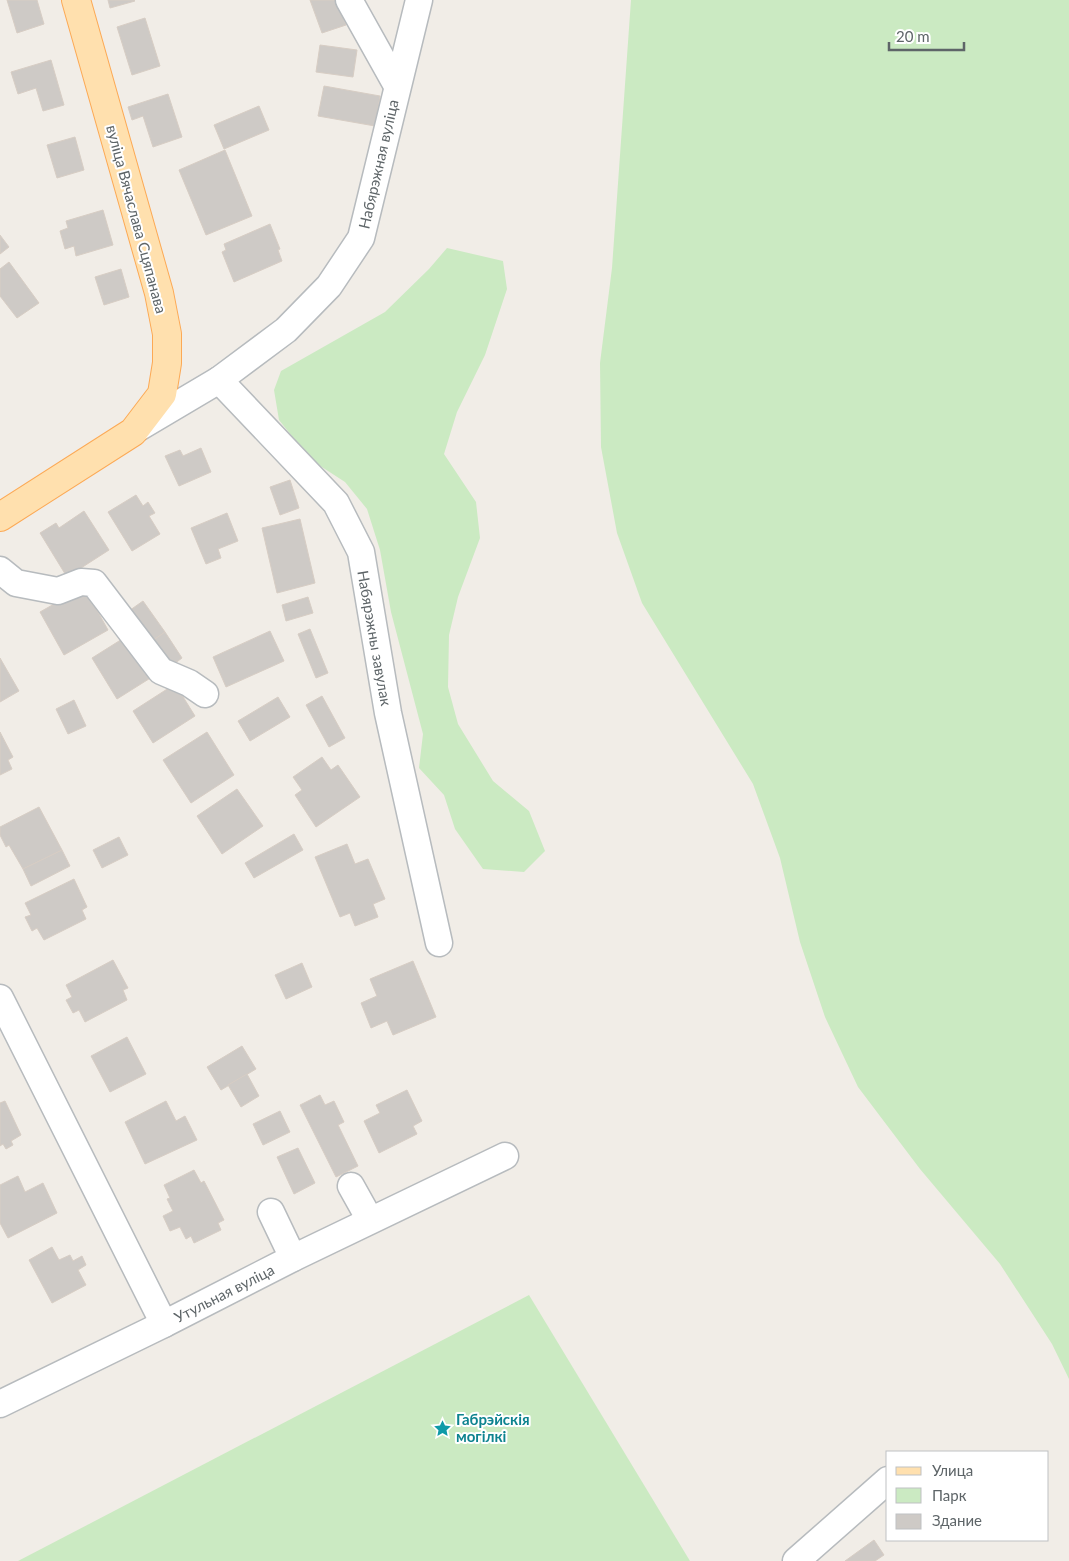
<svg xmlns="http://www.w3.org/2000/svg" width="1069" height="1561" font-family="Lato,sans-serif">
	<style>
		.green { fill: #cbeac2 }
		.building { fill: #cecac6; stroke: #d7cdc4 }
		.lines { fill: none; stroke-linecap: round; stroke-linejoin: round }
		.minor-casing { stroke: #b7bbbe; stroke-width: 29 }
		.major-casing { stroke: #fca955; stroke-width: 30 }
		.minor { stroke: #fff; stroke-width: 26 }
		.major { stroke: #ffe0ae; stroke-width: 28 }
		.labels { text-anchor: middle; dominant-baseline: central; stroke-width: 4; stroke-linejoin: round; paint-order: stroke }
		.street-label { font-size: 15px; fill: #5e6568; stroke: #fff }
		.culture-label { font-size: 15px; font-weight: bold; fill: #0d838f; stroke: #fff; text-anchor: start }
	</style>
	<rect width="100%" height="100%" fill="#f1ede7"/>
	<!-- green -->
	<g class="green">
		<path d="M 631,0 L 1069,0 L 1069,1379 L 1052,1344 L 1000,1264 L 920,1169 L 858,1087 L 825,1017 L 800,942 L 780,858 L 753,784 L 642,603 L 617,533 L 601,447 L 600,363 L 612,268 Z"/>
		<path d="M 447,248 L 503,261 L 507,289 L 485,355 L 457,412 L 444,454 L 476,502 L 480,538 L 458,597 L 449,635 L 448,687 L 458,724 L 493,781 L 529,811 L 545,851 L 524,872 L 483,869 L 455,829 L 444,795 L 419,768 L 423,734 L 391,612 L 380,550 L 367,509 L 345,482 L 311,460 L 279,420 L 274,390 L 281,371 L 385,312 L 429,269 Z"/>
		<path d="M 529,1295 L 690,1561 L 18,1561 Z"/>
	</g>
	<!-- building -->
	<g class="building">
		<path d="M 7,0 L 37,0 L 44,24 L 17,33 Z"/>
		<path d="M 108,0 L 134,0 L 135,1 L 110,8 Z"/>
		<path d="M 310,0 L 336,0 L 346,25 L 322,33 Z"/>
		<path d="M 145,18 L 160,66 L 132,75 L 117,27 Z"/>
		<path d="M 320,45 L 357,50 L 353,77 L 316,72 Z"/>
		<path d="M 51,60 L 64,105 L 43,111 L 36,88 L 18,94 L 11,72 Z"/>
		<path d="M 324,86 L 380,96 L 375,126 L 318,116 Z"/>
		<path d="M 168,94 L 182,137 L 153,147 L 143,116 L 132,120 L 128,107 Z"/>
		<path d="M 259,106 L 269,130 L 224,149 L 214,125 Z"/>
		<path d="M 75,137 L 84,170 L 57,178 L 47,145 Z"/>
		<path d="M 225,150 L 252,216 L 206,235 L 179,170 Z"/>
		<path d="M 103,210 L 113,245 L 76,256 L 74,246 L 65,249 L 60,231 L 68,228 L 66,221 Z"/>
		<path d="M 270,224 L 280,249 L 278,250 L 282,261 L 234,282 L 222,252 L 226,250 L 224,244 Z"/>
		<path d="M 0,235 L 9,247 L 0,254 Z"/>
		<path d="M 9,262 L 39,303 L 17,318 L 0,296 L 0,269 Z"/>
		<path d="M 121,269 L 129,297 L 104,305 L 95,277 Z"/>
		<path d="M 201,448 L 211,472 L 179,486 L 165,456 L 180,450 L 183,456 Z"/>
		<path d="M 290,480 L 299,508 L 280,515 L 270,487 Z"/>
		<path d="M 136,495 L 143,506 L 148,502 L 155,513 L 149,516 L 160,534 L 132,551 L 108,512 Z"/>
		<path d="M 84,511 L 109,550 L 67,577 L 40,533 L 56,523 L 59,528 Z"/>
		<path d="M 227,513 L 238,541 L 218,549 L 221,558 L 206,564 L 191,528 Z"/>
		<path d="M 300,519 L 315,583 L 277,593 L 262,528 Z"/>
		<path d="M 84,587 L 108,630 L 64,655 L 40,612 Z"/>
		<path d="M 308,597 L 313,613 L 286,621 L 282,605 Z"/>
		<path d="M 143,601 L 165,632 L 148,644 L 126,613 Z"/>
		<path d="M 310,629 L 328,673 L 316,678 L 298,634 Z"/>
		<path d="M 270,631 L 284,661 L 226,687 L 213,657 Z"/>
		<path d="M 165,632 L 182,658 L 170,667 L 152,641 Z"/>
		<path d="M 127,636 L 152,677 L 117,699 L 92,658 Z"/>
		<path d="M 0,658 L 19,691 L 0,702 Z"/>
		<path d="M 175,684 L 195,716 L 153,743 L 133,711 Z"/>
		<path d="M 322,696 L 345,738 L 329,747 L 306,705 Z"/>
		<path d="M 278,697 L 290,717 L 250,741 L 238,721 Z"/>
		<path d="M 74,700 L 86,726 L 68,734 L 56,709 Z"/>
		<path d="M 0,732 L 13,757 L 8,760 L 12,769 L 0,775 Z"/>
		<path d="M 207,732 L 234,775 L 191,803 L 163,760 Z"/>
		<path d="M 322,757 L 331,770 L 338,765 L 360,797 L 316,827 L 295,795 L 302,790 L 293,777 Z"/>
		<path d="M 237,789 L 263,826 L 222,854 L 197,816 Z"/>
		<path d="M 39,807 L 62,850 L 23,869 L 9,845 L 6,847 L 0,835 L 0,827 Z"/>
		<path d="M 294,834 L 303,850 L 254,878 L 245,863 Z"/>
		<path d="M 119,837 L 128,855 L 102,868 L 93,850 Z"/>
		<path d="M 347,844 L 355,864 L 368,859 L 385,899 L 373,904 L 378,917 L 355,926 L 350,913 L 340,917 L 315,857 Z"/>
		<path d="M 62,850 L 70,866 L 31,886 L 23,869 Z"/>
		<path d="M 74,879 L 87,907 L 82,910 L 86,919 L 44,940 L 37,928 L 32,931 L 25,917 L 31,915 L 25,903 Z"/>
		<path d="M 113,960 L 128,988 L 123,990 L 127,1000 L 85,1022 L 79,1010 L 73,1013 L 66,1000 L 72,997 L 66,985 Z"/>
		<path d="M 413,961 L 436,1017 L 393,1035 L 387,1021 L 371,1028 L 361,1003 L 377,996 L 370,979 Z"/>
		<path d="M 302,963 L 312,987 L 286,999 L 275,975 Z"/>
		<path d="M 127,1037 L 146,1074 L 110,1092 L 91,1056 Z"/>
		<path d="M 242,1046 L 256,1069 L 221,1090 L 207,1067 Z"/>
		<path d="M 247,1074 L 259,1096 L 241,1107 L 228,1085 Z"/>
		<path d="M 407,1090 L 422,1121 L 413,1126 L 417,1134 L 379,1153 L 364,1121 L 380,1113 L 376,1105 Z"/>
		<path d="M 320,1095 L 325,1105 L 334,1101 L 344,1122 L 338,1125 L 358,1166 L 336,1177 L 300,1105 Z"/>
		<path d="M 5,1101 L 21,1135 L 11,1141 L 13,1145 L 6,1149 L 3,1144 L 0,1146 L 0,1103 Z"/>
		<path d="M 166,1101 L 176,1121 L 185,1116 L 197,1140 L 145,1164 L 125,1122 Z"/>
		<path d="M 280,1111 L 290,1132 L 263,1145 L 253,1124 Z"/>
		<path d="M 298,1148 L 315,1183 L 294,1194 L 277,1157 Z"/>
		<path d="M 194,1170 L 201,1183 L 204,1181 L 224,1220 L 218,1223 L 221,1230 L 194,1243 L 191,1236 L 186,1239 L 180,1227 L 170,1231 L 163,1216 L 173,1211 L 167,1199 L 170,1198 L 164,1185 Z"/>
		<path d="M 18,1176 L 25,1192 L 43,1183 L 57,1213 L 8,1238 L 0,1223 L 0,1185 Z"/>
		<path d="M 52,1247 L 59,1260 L 70,1255 L 73,1261 L 82,1256 L 86,1265 L 78,1270 L 86,1285 L 52,1303 L 29,1260 Z"/>
		<path d="M 874,1540 L 884,1555 L 875,1561 L 845,1561 Z"/>
	</g>
	<g class="lines">
		<defs>
			<g id="minor">
				<path d="M 349,0 L 396,84"/>
				<path d="M 219,380 L 336,503 L 361,552 L 388,713 L 439,943"/>
				<path d="M 138,428 L 219,380 L 286,330 L 329,286 L 361,238 L 419,0"/>
				<path d="M 0,570 L 16,583 L 58,591 L 81,582 L 94,583 L 161,671 L 189,683 L 205,694"/>
				<path d="M 0,998 L 164,1324 L 293,1258 L 505,1156"/>
				<path d="M 351,1186 L 370,1220"/>
				<path d="M 271,1212 L 293,1258"/>
				<path d="M 0,1404 L 164,1324"/>
				<path d="M 796,1561 L 888,1480"/>
			</g>
			<path id="major" d="M 0,517 L 133,432 L 162,394 L 167,363 L 167,334 L 159,293 L 76,0"/>
		</defs>
		<!-- minor casing -->
		<use href="#minor" class="minor-casing"/>
		<!-- major casing -->
		<use href="#major" class="major-casing"/>
		<!-- minor -->
		<use href="#minor" class="minor"/>
		<!-- major -->
		<use href="#major" class="major"/>
	</g>
	<!-- icons -->
	<defs>
		<symbol id="sight-bare" viewBox="-9 -9 18 18"><path d="M0-6L1.8-2.2L6-1.7L2.9 1.2L3.7 5.4L0 3.3L-3.7 5.4L-2.9 1.2L-6-1.7L-1.8-2.2Z" fill="#0f9aa8" stroke="#fff" stroke-width="2.5" paint-order="stroke"/></symbol>
	</defs>
	<g fill-rule="evenodd">
		<use href="#sight-bare" x="430" y="1416" width="25" height="25"/>
	</g>
	<g class="labels">
		<!-- street labels -->
		<g class="street-label">
			<text transform="translate(378 164) rotate(-77)">Набярэжная вуліца</text>
			<text transform="translate(137 219) rotate(75)">вуліца Вячаслава Сцяпанава</text>
			<text transform="translate(375 638) rotate(80)">Набярэжны завулак</text>
			<text transform="translate(224 1293) rotate(-27)">Утульная вуліца</text>
		</g>
		<!-- culture labels -->
		<g class="culture-label">
			<text x="456" y="1419">Габрэйскія<tspan x="456" dy="17">могілкі</tspan></text>
		</g>
	</g>
	<!-- legend -->
	<rect x="886" y="1451" width="162" height="90" fill="#ffffff" stroke="#bfc1c3"/>
	<rect x="896" y="1467" width="25" height="8" fill="#ffe0ae" stroke="#bfc1c3"/>
	<text x="932" y="1476" font-size="15" fill="#5e6568">Улица</text>
	<rect x="896" y="1488" width="25" height="15" fill="#cbeac2" stroke="#bfc1c3"/>
	<text x="932" y="1501" font-size="15" fill="#5e6568">Парк</text>
	<rect x="896" y="1514" width="25" height="15" fill="#cecac6" stroke="#bfc1c3"/>
	<text x="932" y="1526" font-size="15" fill="#5e6568">Здание</text>
	<!-- scale -->
	<path d="M889 42v8h75v-8" fill="none" stroke="#5e6568" stroke-width="2.5"/>
	<text x="896" y="42" font-size="15" fill="#5e6568" stroke="#ffffff" stroke-width="4" paint-order="stroke">20 m</text>
</svg>
